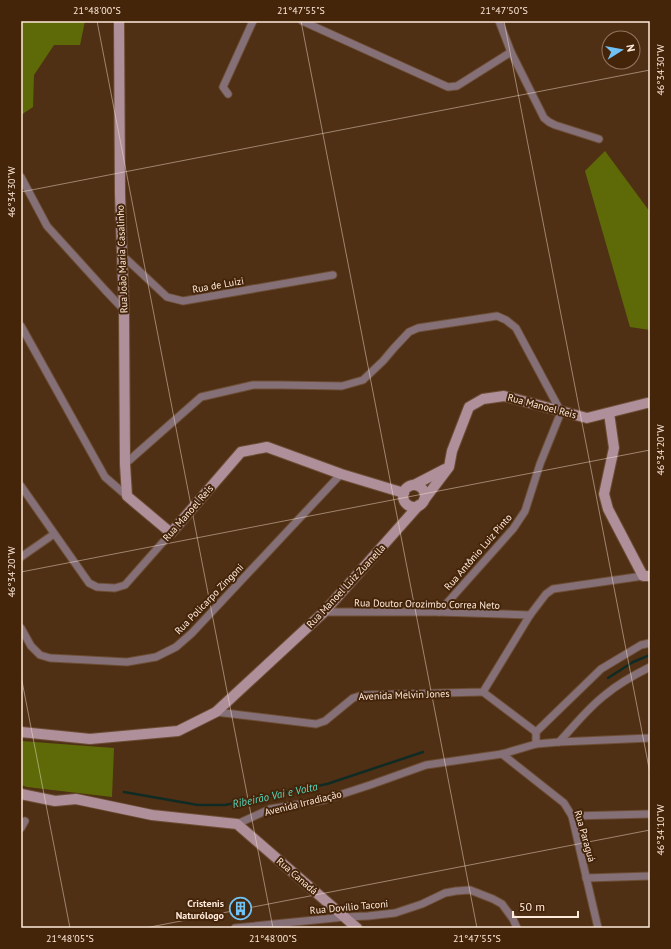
<svg xmlns="http://www.w3.org/2000/svg" width="671" height="949" font-family="'PT Sans',sans-serif">
	<style>
		.green { fill: #5e6a07 }
		.lines { fill: none; stroke-linecap: round; stroke-linejoin: round }
		.stream { stroke: #102a24; stroke-width: 2.5 }
		.street-casing { stroke: #6c4e35; stroke-width: 9 }
		.secondary-casing { stroke: #6c4e35; stroke-width: 12 }
		.street { stroke: #857077; stroke-width: 7 }
		.secondary { stroke: #af8f99; stroke-width: 10 }
		.ticks { fill: none; stroke: #ffeadb; stroke-width: 1; stroke-opacity: 0.45 }
		.labels { text-anchor: middle; dominant-baseline: central; stroke-width: 4; stroke-linejoin: round; paint-order: stroke }
		.street-label { font-size: 10px; fill: #ffeadb; stroke: #45250a }
		.poi-label { font-size: 10px; font-weight: bold; fill: #ffeadb; stroke: #45250a; text-anchor: end }
		.water-label { font-size: 11px; font-style: italic; fill: #56d7bd; stroke: #45250a }
		.neatline { fill: none; stroke: #ffeadb; stroke-width: 1.5 }
		.ticks-label { font-size: 10px; text-anchor: middle; fill: #ffeadb }
	</style>
	<rect width="100%" height="100%" fill="#503015"/>
	<!-- green -->
	<g class="green">
		<path d="M 21,21 L 85,21 L 80,45 L 54,45 L 34,75 L 33,107 L 21,115 Z"/>
		<path d="M 605,151 L 650,212 L 650,330 L 630,327 L 585,171 Z"/>
		<path d="M 21,741 L 114,748 L 112,797 L 27,787 L 21,785 Z"/>
	</g>
	<g class="lines">
		<!-- stream -->
		<g class="stream">
			<path d="M 608,678 L 633,662 L 650,655"/>
			<path d="M 124,792 L 198,805 L 225,805 L 327,784 L 423,752"/>
		</g>
		<defs>
			<g id="street">
				<path d="M 302,21 L 448,87 L 457,86 L 511,52"/>
				<path d="M 499,21 L 511,52 L 544,118 L 549,122 L 555,125 L 599,139"/>
				<path d="M 228,94 L 223,87 L 253,21"/>
				<path d="M 21,177 L 47,226 L 105,290 L 124,310"/>
				<path d="M 122,255 L 167,297 L 183,301 L 333,275"/>
				<path d="M 21,326 L 105,477 L 127,496"/>
				<path d="M 125,464 L 201,397 L 253,385 L 280,385 L 342,386 L 363,380 L 383,361 L 394,348 L 409,332 L 418,328 L 497,316 L 506,320 L 516,328 L 561,412 L 540,464 L 525,511 L 513,529 L 439,612"/>
				<path d="M 21,486 L 89,583 L 97,587 L 115,588 L 125,585 L 171,533"/>
				<path d="M 21,557 L 54,534"/>
				<path d="M 324,612 L 439,612 L 530,615"/>
				<path d="M 21,628 L 31,646 L 40,655 L 50,658 L 127,662 L 156,657 L 176,647 L 192,633 L 341,474"/>
				<path d="M 650,643 L 641,645 L 601,669 L 536,732 L 536,744 L 559,742 C 574,726 588,708 605,695 C 618,684 634,675 650,667"/>
				<path d="M 483,692 L 536,732"/>
				<path d="M 216,712 L 316,724 L 325,721 L 353,698 L 363,695 L 483,692 L 530,615 L 546,594 L 553,589 L 643,576"/>
				<path d="M 559,742 L 650,738"/>
				<path d="M 502,754 L 564,803 L 572,816 L 598,928"/>
				<path d="M 572,816 L 650,814"/>
				<path d="M 237,824 L 270,809 L 324,800 L 370,785 L 426,765 L 502,754 L 536,744"/>
				<path d="M 21,828 L 25,821"/>
				<path d="M 586,878 L 650,876"/>
				<path d="M 235,928 L 345,917 L 368,916 L 395,913 L 422,904 L 445,893 L 456,891 L 470,890 L 493,899 L 502,904 L 513,919 L 517,928"/>
			</g>
			<g id="secondary">
				<path d="M 119,21 L 120,194 L 124,310 L 125,464 L 127,496 L 171,533 L 241,452 L 267,447 L 341,474 L 404,493"/>
				<path d="M 609,413 L 614,448 L 604,494 L 608,509 L 643,576 L 650,576"/>
				<path d="M 414,485 L 445,469"/>
				<circle cx="414" cy="496" r="11"/>
				<path d="M 424,500 L 449,467 L 452,451 L 469,407 L 483,399 L 504,396 L 587,418 L 647,403 L 650,403"/>
				<path d="M 21,732 L 90,739 L 178,731 L 216,712 L 324,612 L 419,505"/>
				<path d="M 21,794 L 55,801 L 76,799 L 152,815 L 237,824 L 357,928"/>
			</g>
		</defs>
		<!-- street casing -->
		<use href="#street" class="street-casing"/>
		<!-- secondary casing -->
		<use href="#secondary" class="secondary-casing"/>
		<!-- street -->
		<use href="#street" class="street"/>
		<!-- secondary -->
		<use href="#secondary" class="secondary"/>
	</g>
	<!-- ticks -->
	<path class="ticks" d="M 97,21 L 273,928M 301,21 L 477,928M 504,21 L 650,773M 21,192 L 650,70M 21,572 L 650,450M 21,676 L 70,928M 145,928 L 650,830"/>
	<!-- icons -->
	<defs>
		<symbol id="building-ring" viewBox="-11 -11 22 22"><circle r="9.5" fill="#45250a" stroke="#70c2f4" stroke-width="1.5"/><path d="M-4-6H4V6H1V3H-1V6H-4ZM-2.5-4.3h1.7v1.8h-1.7ZM.8-4.3h1.7v1.8H.8ZM-2.5-1h1.7V.8h-1.7ZM.8-1h1.7V.8H.8Z" fill="#70c2f4"/></symbol>
	</defs>
	<g fill-rule="evenodd">
		<use href="#building-ring" x="228" y="896" width="25" height="25"/>
	</g>
	<g class="labels">
		<!-- street labels -->
		<g class="street-label">
			<text transform="translate(122 259) rotate(-92)">Rua João Maria Casalinho</text>
			<text transform="translate(218 285) rotate(-10)">Rua de Luizi</text>
			<text transform="translate(542 406) rotate(15)">Rua Manoel Reis</text>
			<text transform="translate(188 513) rotate(-49)">Rua Manoel Reis</text>
			<text transform="translate(478 552) rotate(-49)">Rua Antônio Luiz Pinto</text>
			<text transform="translate(346 586) rotate(-47)">Rua Manoel Luiz Zuanella</text>
			<text transform="translate(209 599) rotate(-46)">Rua Policarpo Zingoni</text>
			<text transform="translate(427 604) rotate(1)">Rua Doutor Orozimbo Correa Neto</text>
			<text transform="translate(404 695) rotate(-2)">Avenida Melvin Jones</text>
			<text transform="translate(303 803) rotate(-14)">Avenida Irradiação</text>
			<text transform="translate(585 836) rotate(74)">Rua Paraguá</text>
			<text transform="translate(297 876) rotate(41)">Rua Canadá</text>
			<text transform="translate(349 907) rotate(-5)">Rua Dovílio Taconi</text>
		</g>
		<!-- poi labels -->
		<g class="poi-label">
			<text x="224" y="903">Cristenis<tspan x="224" dy="12">Naturólogo</tspan></text>
		</g>
		<!-- water labels -->
		<g class="water-label">
			<text transform="translate(275 795) rotate(-12)">Ribeirão Vai e Volta</text>
		</g>
	</g>
	<!-- border -->
	<rect width="671" height="949" fill="none" stroke="#45250a" stroke-width="44"/>
	<!-- north arrow -->
	<g transform="translate(621 50) rotate(79)"><circle r="19" fill="#45250a" stroke="#8f745e"/>
	<path d="M0-3L7 15L0 10L-7 15Z" fill="#70c2f4"/>
	<text y="-6" font-size="11" font-weight="bold" text-anchor="middle" fill="#ffeadb">N</text>
	</g>
	<!-- scale -->
	<path d="M513 911v6h65v-6" fill="none" stroke="#ffeadb" stroke-width="2"/>
	<text x="519" y="911" font-size="12" fill="#ffeadb" stroke="#45250a" stroke-width="3" paint-order="stroke">50 m</text>
	<rect x="22" y="22" width="627" height="905" class="neatline"/>
	<g class="ticks-label">
		<text x="97" y="14">21°48'00"S</text>
		<text x="301" y="14">21°47'55"S</text>
		<text x="504" y="14">21°47'50"S</text>
		<text transform="translate(660 70) rotate(-90)" y="4">46°34'30"W</text>
		<text transform="translate(11 192) rotate(-90)" y="4">46°34'30"W</text>
		<text transform="translate(660 450) rotate(-90)" y="4">46°34'20"W</text>
		<text transform="translate(11 572) rotate(-90)" y="4">46°34'20"W</text>
		<text transform="translate(660 830) rotate(-90)" y="4">46°34'10"W</text>
		<text x="70" y="942">21°48'05"S</text>
		<text x="273" y="942">21°48'00"S</text>
		<text x="477" y="942">21°47'55"S</text>
	</g>
</svg>
